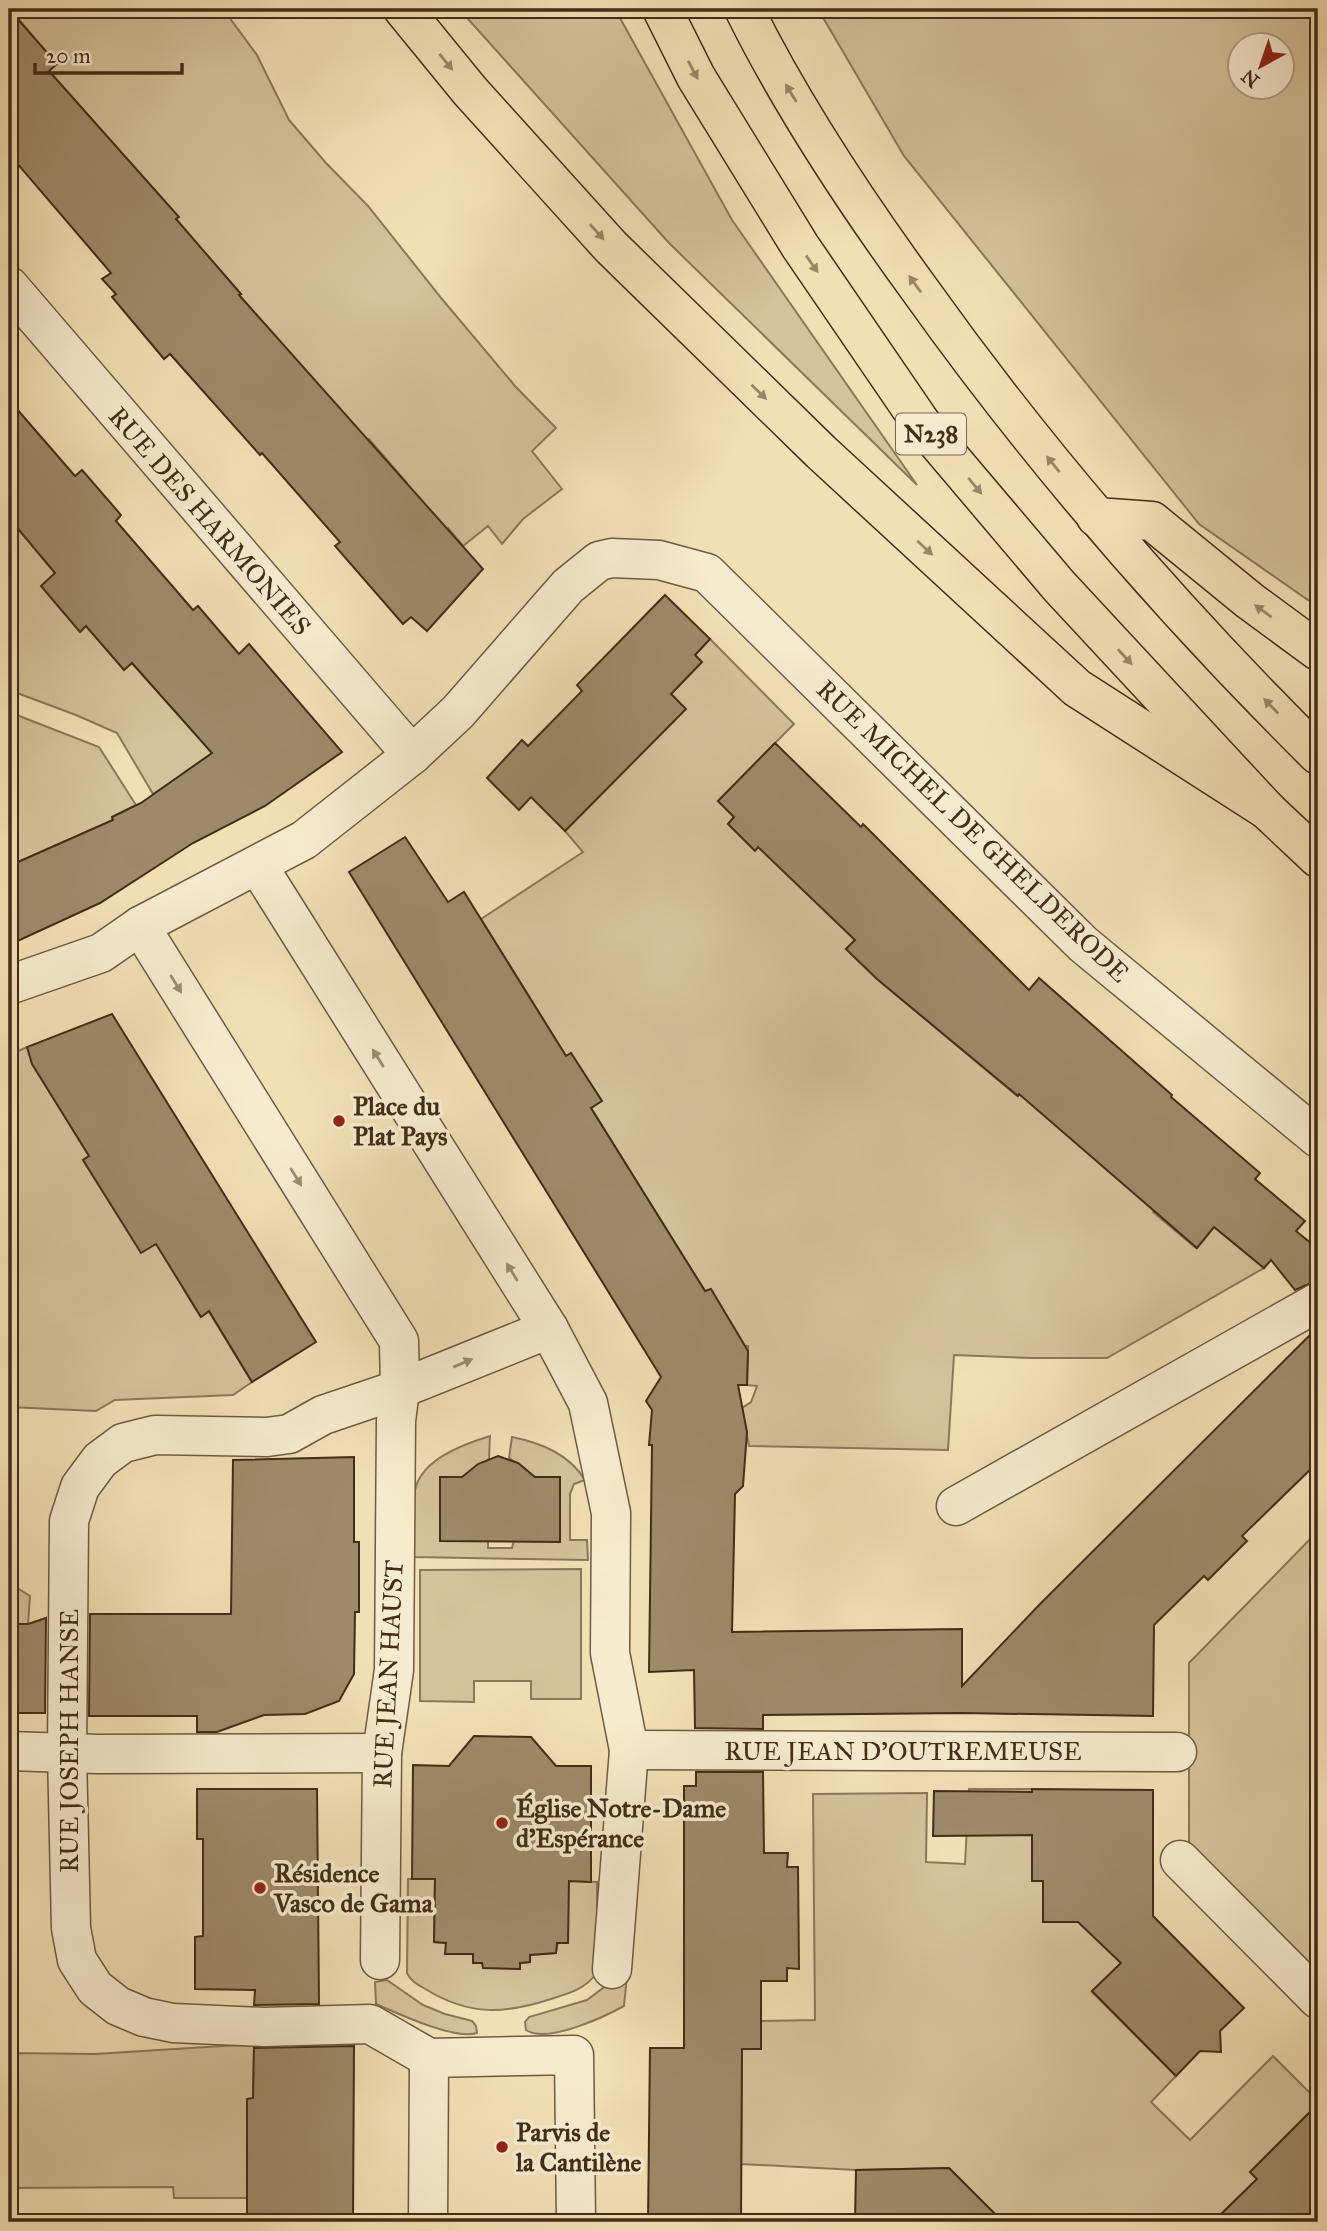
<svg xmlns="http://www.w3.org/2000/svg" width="1327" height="2231" font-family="'IM FELL Great Primer',serif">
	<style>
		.green { fill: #d4c29a; stroke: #8b7858; stroke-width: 2; fill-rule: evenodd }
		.building { fill: #9e8a69; stroke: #422d16; stroke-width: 2 }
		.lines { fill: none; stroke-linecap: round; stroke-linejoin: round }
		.street-casing { stroke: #6e5a3e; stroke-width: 41 }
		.highway-casing { stroke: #422d16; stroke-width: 41 }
		.street { stroke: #f7ebcf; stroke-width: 38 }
		.highway { stroke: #f2e0b5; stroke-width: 38 }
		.oneway { fill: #9a8666 }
		.oneway2 { fill: #9c8c72 }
		.poi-dot { fill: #8f2418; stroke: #f7ebcf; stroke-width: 2.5 }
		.labels { text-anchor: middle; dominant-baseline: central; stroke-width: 7; stroke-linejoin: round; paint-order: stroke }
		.shield { fill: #f7ebcf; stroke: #78664e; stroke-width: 2 }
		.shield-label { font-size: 24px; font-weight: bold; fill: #422d16 }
		.street-label { font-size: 26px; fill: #422d16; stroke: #f7ebcf }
		.poi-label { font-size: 26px; font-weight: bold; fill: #422d16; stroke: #f7ebcf; text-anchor: start }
	</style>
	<rect width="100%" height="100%" fill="#f2e0b5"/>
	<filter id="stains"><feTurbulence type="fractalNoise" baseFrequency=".00286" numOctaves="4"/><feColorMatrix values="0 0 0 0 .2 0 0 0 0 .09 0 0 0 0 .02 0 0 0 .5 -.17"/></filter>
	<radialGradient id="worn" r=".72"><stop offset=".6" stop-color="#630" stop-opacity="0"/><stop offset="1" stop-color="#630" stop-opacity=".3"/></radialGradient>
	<!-- green -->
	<g class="green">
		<path d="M 10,9 L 223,9 L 257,55 L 289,120 L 326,163 L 368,206 L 442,299 L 515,386 L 556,428 L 532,451 L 562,489 L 523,519 L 502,544 L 488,526 L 463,546 L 448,528 L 442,533 L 403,488 L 407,483 L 369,439 L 366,442 L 238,296 L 241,294 L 172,223 L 178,217 L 49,71 L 56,64 Z"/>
		<path d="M 459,9 L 615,9 L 732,220 L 917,485 L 669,243 Z"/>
		<path d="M 818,9 L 1318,9 L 1318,607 L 1199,524 L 904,156 ZM 1240,46 L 1282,46 L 1282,88 L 1240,88 Z"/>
		<path d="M 9,518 L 55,573 L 80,631 L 86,626 L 124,669 L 132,663 L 174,710 L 180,710 L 213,755 L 153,794 L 117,733 L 76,715 L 9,690 Z"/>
		<path d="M 710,639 L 794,724 L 718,801 L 734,817 L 728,824 L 755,850 L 759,847 L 855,940 L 846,949 L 877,979 L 1017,1096 L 1019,1094 L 1162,1200 L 1153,1212 L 1196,1248 L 1214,1227 L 1264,1268 L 1107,1358 L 1032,1358 L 954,1355 L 948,1450 L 749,1446 L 742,1408 L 751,1402 L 757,1386 L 747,1385 L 748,1346 L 730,1346 L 705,1291 L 591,1108 L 601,1101 L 571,1053 L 566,1056 L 481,919 L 583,852 L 565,831 L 685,709 L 671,694 L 701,663 L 695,655 Z"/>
		<path d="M 9,712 L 99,747 L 136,805 L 112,817 L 113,820 L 9,866 Z"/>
		<path d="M 27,1047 L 33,1064 L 89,1156 L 83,1160 L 141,1252 L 162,1239 L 184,1290 L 200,1316 L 209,1312 L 252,1382 L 233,1395 L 115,1400 L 96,1411 L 9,1407 L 9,1055 Z"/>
		<path d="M 490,1436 L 489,1459 L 463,1477 L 440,1477 L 441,1541 L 488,1541 L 488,1548 L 512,1548 L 530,1477 L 525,1469 L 509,1458 L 512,1437 C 541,1443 569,1454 585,1480 L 574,1484 L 570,1494 L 570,1540 L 587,1540 L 588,1560 L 413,1557 C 416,1536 412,1517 414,1497 C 416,1461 461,1445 490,1436 Z"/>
		<path d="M 1318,1531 L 1318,1972 L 1189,1847 L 1189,1663 Z"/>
		<path d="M 581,1569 L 581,1699 L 531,1699 L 531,1681 L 474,1681 L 474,1702 L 420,1701 L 420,1570 Z"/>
		<path d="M 9,1583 L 30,1596 L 28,1624 L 9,1624 Z"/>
		<path d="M 969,1789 L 1032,1789 L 1032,1880 L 1043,1881 L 1088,1922 L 1088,1931 L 1121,1963 L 1092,1992 L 1176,2076 L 1151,2102 L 1190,2140 L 1273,2056 L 1318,2101 L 1318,2104 L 1250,2172 L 1257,2179 L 1213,2222 L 1003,2222 L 949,2168 L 856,2170 L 741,2164 L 742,2049 L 761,2021 L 815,2020 L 813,1794 L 927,1793 L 926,1862 L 965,1864 Z"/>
		<path d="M 408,1879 L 435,1879 L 434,1942 L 446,1943 L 446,1953 L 473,1954 L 473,1962 L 520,1968 L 520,1963 L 530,1962 L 530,1955 L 556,1953 L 569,1881 L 597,1882 L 597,1973 C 585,1989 570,1993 551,1999 C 505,2014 470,2016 427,1990 C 419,1985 411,1982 407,1973 Z"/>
		<path d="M 627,1976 L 624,2006 C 604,2017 547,2044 526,2030 L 525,2022 L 529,2017 L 587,2000 L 615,1979 Z"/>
		<path d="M 387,1980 L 423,2005 L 445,2014 L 472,2021 L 476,2026 L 477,2033 C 454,2040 399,2014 376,2004 L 375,1982 Z"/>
		<path d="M 254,2044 L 253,2098 L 247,2099 L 265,2198 L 174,2198 L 173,2187 L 9,2188 L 9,2053 L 95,2054 Z"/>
	</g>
	<!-- building -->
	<g class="building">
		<path d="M 9,9 L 57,64 L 49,71 L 179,217 L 176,219 L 241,294 L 239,295 L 483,569 L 427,631 L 411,617 L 403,624 L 335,546 L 340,542 L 262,453 L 260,455 L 170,354 L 164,359 L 112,297 L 116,294 L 102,279 L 111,273 L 9,154 Z"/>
		<path d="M 9,400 L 75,476 L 82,470 L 121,515 L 116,521 L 193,610 L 198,606 L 239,654 L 249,644 L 342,752 L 265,806 L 193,843 L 100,903 L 9,945 L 9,866 L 113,820 L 112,817 L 141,803 L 212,753 L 132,663 L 124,670 L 86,626 L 80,632 L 41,586 L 55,573 L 9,518 Z"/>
		<path d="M 665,595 L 710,639 L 695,655 L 702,662 L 671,694 L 686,709 L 565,831 L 531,797 L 519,810 L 487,778 L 522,740 L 528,746 L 582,691 L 577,685 Z"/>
		<path d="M 775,743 L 861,827 L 863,824 L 1029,990 L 1039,978 L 1172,1095 L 1171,1097 L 1260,1173 L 1255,1179 L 1305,1221 L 1296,1231 L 1318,1249 L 1318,1280 L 1295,1290 L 1271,1260 L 1264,1268 L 1214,1227 L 1197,1248 L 1019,1094 L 1018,1096 L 877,979 L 846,949 L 855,940 L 758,847 L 755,851 L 728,824 L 734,817 L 718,801 Z"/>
		<path d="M 405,837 L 448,902 L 464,892 L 566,1056 L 571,1053 L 602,1101 L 591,1108 L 705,1291 L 711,1289 L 748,1351 L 747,1385 L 738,1385 L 747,1432 L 743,1486 L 735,1494 L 732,1632 L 962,1629 L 962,1686 L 1041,1603 L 1318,1327 L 1318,1462 L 1242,1536 L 1247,1541 L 1208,1580 L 1204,1576 L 1154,1625 L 1153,1716 L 962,1713 L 763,1715 L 763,1729 L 695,1728 L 694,1670 L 649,1672 L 652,1445 L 649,1445 L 652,1410 L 646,1401 L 661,1377 L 349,872 Z"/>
		<path d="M 112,1014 L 316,1342 L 252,1382 L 209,1311 L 201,1317 L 156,1244 L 141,1253 L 83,1160 L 89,1156 L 32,1064 L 27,1047 Z"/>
		<path d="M 498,1456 L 518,1463 L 535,1477 L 560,1477 L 560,1542 L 440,1541 L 440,1477 L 462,1477 L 478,1464 Z"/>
		<path d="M 354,1457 L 354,1542 L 359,1542 L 359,1612 L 355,1612 L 354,1674 L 339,1701 L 305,1714 L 264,1715 L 217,1732 L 197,1732 L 197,1716 L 89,1716 L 90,1614 L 231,1614 L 233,1460 Z"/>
		<path d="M 46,1618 L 45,1713 L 9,1713 L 9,1624 L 28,1624 Z"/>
		<path d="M 474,1736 L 531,1737 L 556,1766 L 591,1766 L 591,1882 L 569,1881 L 568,1943 L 557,1943 L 556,1953 L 530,1955 L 530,1962 L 520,1963 L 520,1969 L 483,1968 L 482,1963 L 473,1963 L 473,1954 L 445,1954 L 446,1943 L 434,1942 L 435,1879 L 412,1879 L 413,1765 L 449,1766 Z"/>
		<path d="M 696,1772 L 763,1772 L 764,1853 L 788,1853 L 787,1867 L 798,1867 L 799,1969 L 787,1968 L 787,1981 L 761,1981 L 761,2049 L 742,2049 L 741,2222 L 648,2222 L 650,2048 L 684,2048 L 684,1786 L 696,1786 Z"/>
		<path d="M 197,1789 L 317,1789 L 319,2004 L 254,2005 L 255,1990 L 195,1989 L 195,1937 L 203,1936 L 203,1839 L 197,1839 Z"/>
		<path d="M 1032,1789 L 1153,1790 L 1153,1916 L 1244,2008 L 1220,2031 L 1221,2052 L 1200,2051 L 1176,2076 L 1092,1991 L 1121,1963 L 1078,1922 L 1043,1922 L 1043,1881 L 1032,1881 L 1032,1835 L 933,1836 L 934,1791 L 1032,1792 Z"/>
		<path d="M 354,2046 L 353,2222 L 247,2222 L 247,2099 L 253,2098 L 254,2048 Z"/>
		<path d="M 1318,2104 L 1318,2222 L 1213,2222 L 1257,2179 L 1250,2172 Z"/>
		<path d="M 949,2168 L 1003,2222 L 855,2222 L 856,2170 Z"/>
	</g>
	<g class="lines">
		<defs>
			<g id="street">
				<path d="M 9,286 L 412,755"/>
				<path d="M 258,866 L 549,1329 L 588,1403 L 611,1513 L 610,1653 L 629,1750 L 612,1969"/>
				<path d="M 140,926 L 399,1341 L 400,1389 L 396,1421 L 394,1670 L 382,1753 L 380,1960"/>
				<path d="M 9,985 L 101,953 L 140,926 L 304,840 L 412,755 L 458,712 L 568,586 L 599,561 L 612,558 L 659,560 L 707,573 L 1083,944 L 1318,1138"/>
				<path d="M 956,1506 L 1318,1302"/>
				<path d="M 629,1750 L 1177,1752"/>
				<path d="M 9,1751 L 98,1754 L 382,1753"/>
				<path d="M 1180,1860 L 1318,1999"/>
				<path d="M 429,2058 L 370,2024 L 264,2027 L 173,2023 L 144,2017 L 118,2006 L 95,1988 L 77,1960 L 71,1928 L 67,1753 L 69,1521 L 80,1487 L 100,1460 L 123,1443 L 155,1435 L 267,1437 L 289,1434 L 323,1415 L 400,1389 L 549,1329"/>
				<path d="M 429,2058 L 574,2055 L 576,2222"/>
				<path d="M 428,2222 L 429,2058"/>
			</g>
			<g id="highway">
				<path d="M 403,9 L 470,91 L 611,247 L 821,452 L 1077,688 L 1267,810"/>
				<path d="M 662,9 L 696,77 L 800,246 L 921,423 L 1059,586 L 1267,810 L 1318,858"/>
				<path d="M 744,9 C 793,108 855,201 920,290 C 1039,457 1173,611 1318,755"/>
				<path d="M 1096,517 L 1152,521 L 1250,601 L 1318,651"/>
			</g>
		</defs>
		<!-- street casing -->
		<use href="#street" class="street-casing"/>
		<!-- highway casing -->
		<use href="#highway" class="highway-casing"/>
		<!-- street -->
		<use href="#street" class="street"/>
		<!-- highway -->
		<use href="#highway" class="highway"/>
	</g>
	<!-- one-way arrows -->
	<defs><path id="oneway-solid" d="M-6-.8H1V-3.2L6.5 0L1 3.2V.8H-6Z" transform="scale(1.75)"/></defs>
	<g class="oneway">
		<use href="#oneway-solid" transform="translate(446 62) rotate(51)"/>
		<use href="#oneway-solid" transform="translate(693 70) rotate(62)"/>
		<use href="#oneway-solid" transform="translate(791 93) rotate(-121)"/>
		<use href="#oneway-solid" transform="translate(597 232) rotate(48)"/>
		<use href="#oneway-solid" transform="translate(812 264) rotate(55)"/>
		<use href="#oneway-solid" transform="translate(915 284) rotate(-126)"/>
		<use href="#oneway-solid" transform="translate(759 392) rotate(44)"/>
		<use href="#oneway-solid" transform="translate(1053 464) rotate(-129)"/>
		<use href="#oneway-solid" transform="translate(975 486) rotate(50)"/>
		<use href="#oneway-solid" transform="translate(925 548) rotate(43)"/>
		<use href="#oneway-solid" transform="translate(1263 611) rotate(-144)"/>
		<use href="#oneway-solid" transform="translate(1125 657) rotate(47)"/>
		<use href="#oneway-solid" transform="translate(1271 706) rotate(-134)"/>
	</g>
	<g class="oneway2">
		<use href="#oneway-solid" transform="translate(176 984) rotate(58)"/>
		<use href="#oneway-solid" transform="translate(378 1058) rotate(-122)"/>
		<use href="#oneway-solid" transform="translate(296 1177) rotate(58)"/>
		<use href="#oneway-solid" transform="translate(512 1272) rotate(-122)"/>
		<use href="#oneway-solid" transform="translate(463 1363) rotate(-23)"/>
	</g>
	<!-- markers -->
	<g class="poi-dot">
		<circle cx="339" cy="1121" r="7"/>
		<circle cx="502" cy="1823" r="7"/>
		<circle cx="260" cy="1888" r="7"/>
		<circle cx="502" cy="2147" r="7"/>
	</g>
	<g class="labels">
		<!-- shield labels -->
		<rect class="shield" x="896" y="413.5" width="70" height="41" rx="5"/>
		<g class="shield-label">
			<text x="931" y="434">N238</text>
		</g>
		<!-- street labels -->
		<g class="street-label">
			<text transform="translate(210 521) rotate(49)">RUE DES HARMONIES</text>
			<text transform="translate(973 831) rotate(44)">RUE MICHEL DE GHELDERODE</text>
			<text transform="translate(388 1674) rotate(-87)">RUE JEAN HAUST</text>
			<text transform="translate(69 1741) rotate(-90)">RUE JOSEPH HANSE</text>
			<text x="903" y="1751">RUE JEAN D'OUTREMEUSE</text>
		</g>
		<!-- poi labels -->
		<g class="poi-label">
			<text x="353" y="1106">Place du<tspan x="353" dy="30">Plat Pays</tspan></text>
			<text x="516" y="1808">Église Notre-Dame<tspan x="516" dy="30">d'Espérance</tspan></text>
			<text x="274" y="1873">Résidence<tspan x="274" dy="30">Vasco de Gama</tspan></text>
			<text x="516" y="2132">Parvis de<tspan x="516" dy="30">la Cantilène</tspan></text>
		</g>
	</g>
	<!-- margin -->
	<rect width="1327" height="2231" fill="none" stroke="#f2e0b5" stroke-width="35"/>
	<rect x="10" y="10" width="1306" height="2210" fill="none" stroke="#422d16" stroke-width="3.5"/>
	<rect x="18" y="18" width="1292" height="2196" fill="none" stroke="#422d16" stroke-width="2"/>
	<!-- north arrow -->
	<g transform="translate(1261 66) rotate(220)"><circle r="33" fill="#f7ebcf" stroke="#af9f85" stroke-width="2"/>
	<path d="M0-5L12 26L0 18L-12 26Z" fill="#8f2418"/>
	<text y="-10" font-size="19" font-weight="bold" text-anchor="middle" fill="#422d16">N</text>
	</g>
	<!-- scale -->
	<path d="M35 63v10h147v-10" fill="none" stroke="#422d16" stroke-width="3.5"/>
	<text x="46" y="63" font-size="21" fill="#422d16" stroke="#f7ebcf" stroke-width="5" paint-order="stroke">20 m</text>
	<rect width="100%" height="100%" filter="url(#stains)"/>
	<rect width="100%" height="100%" fill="url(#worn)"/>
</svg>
